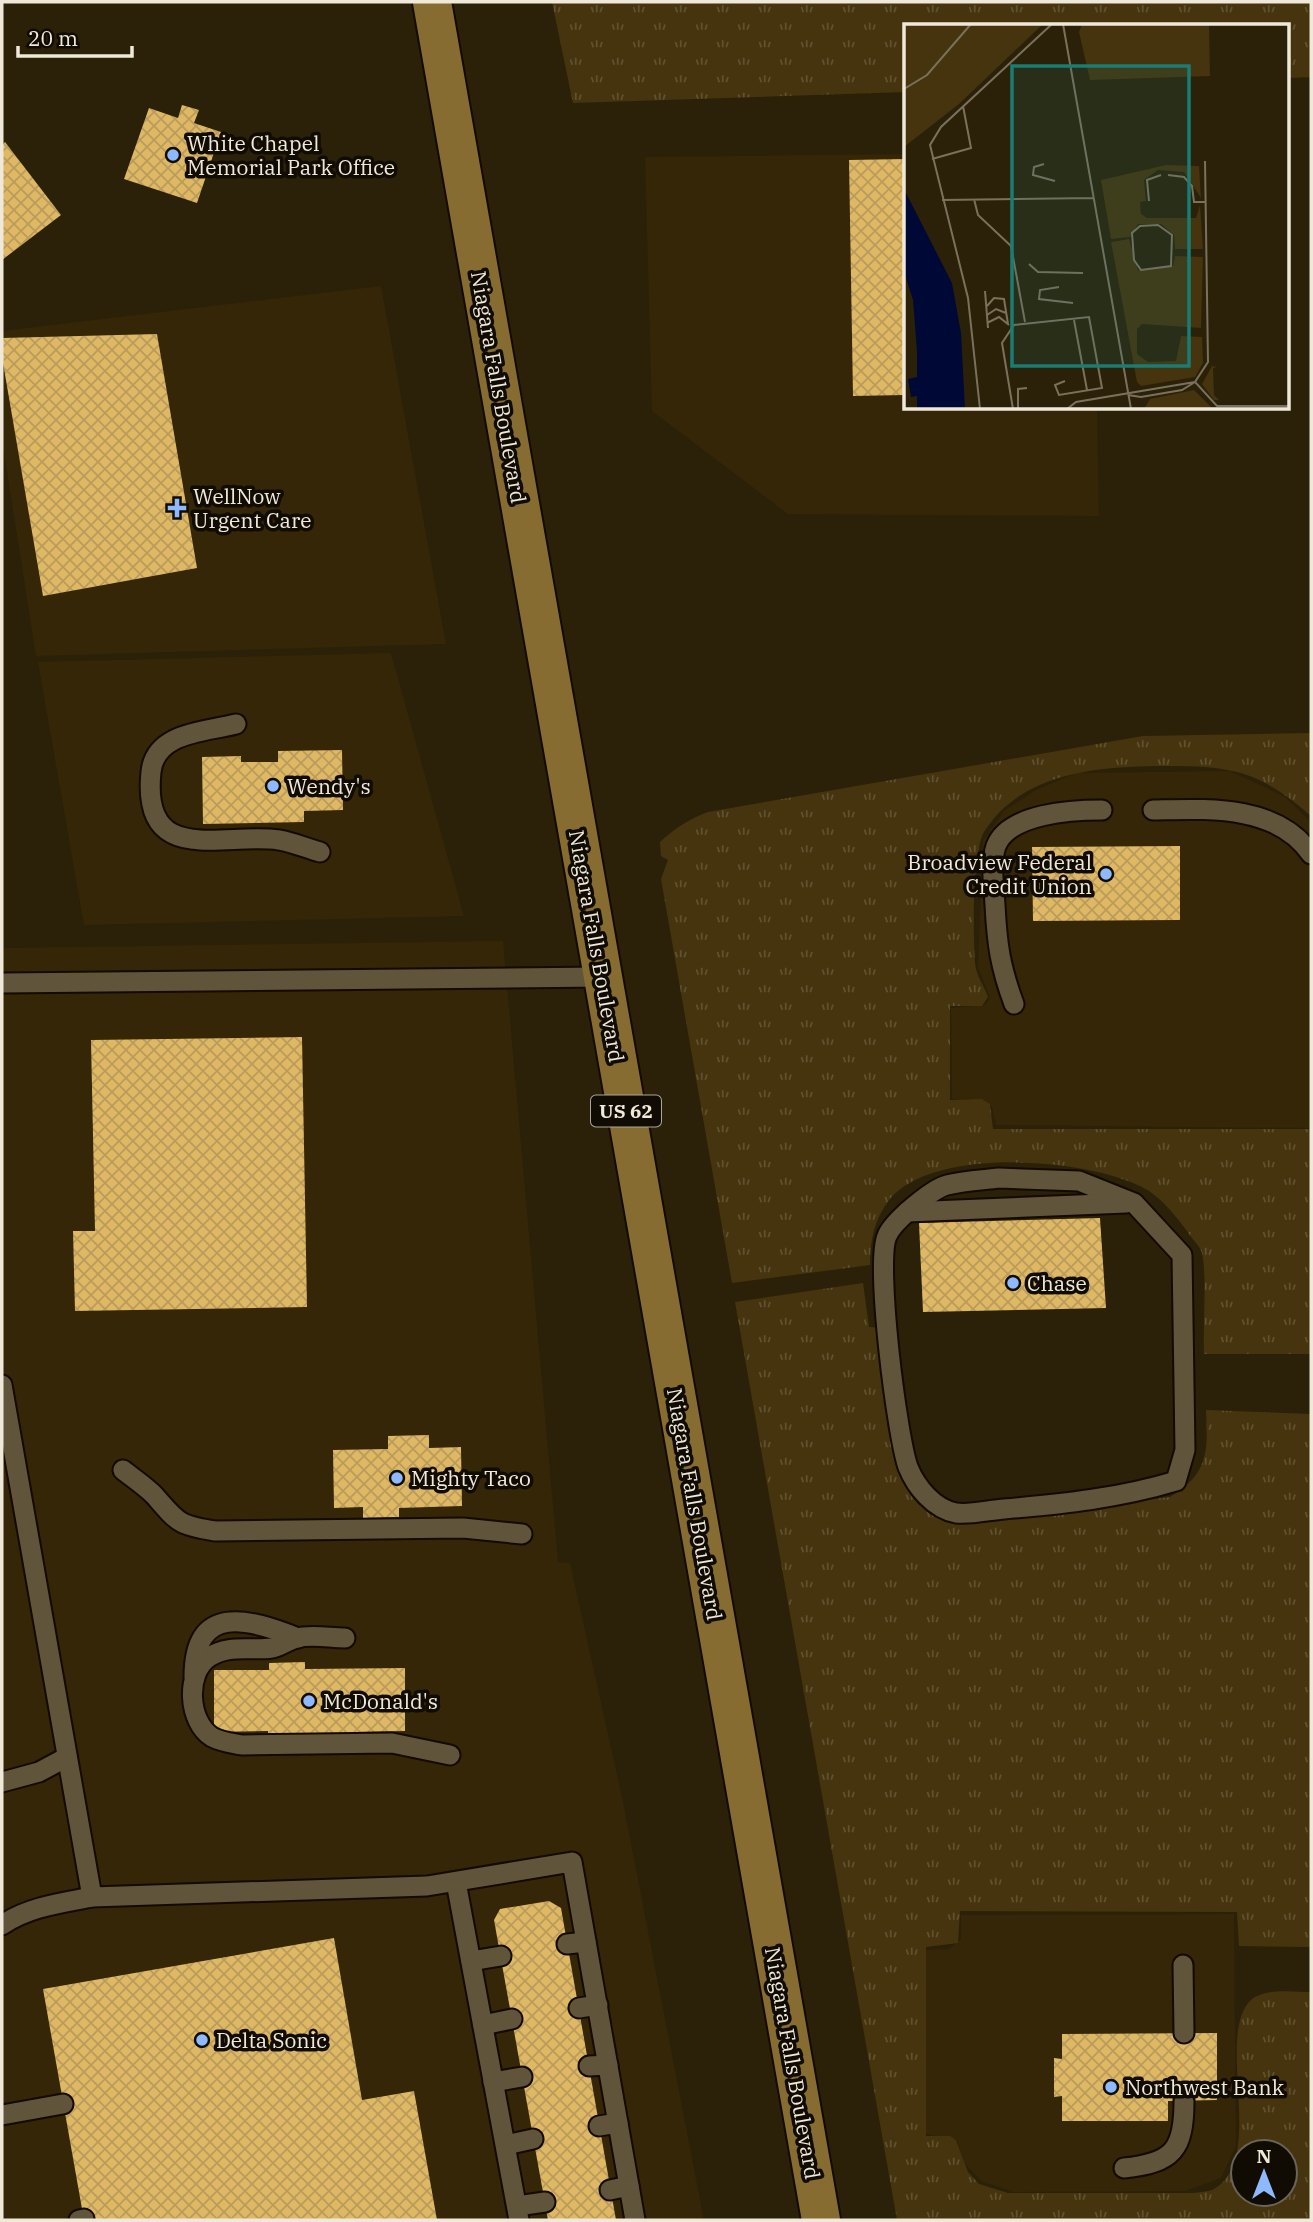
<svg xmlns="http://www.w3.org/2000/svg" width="1313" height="2222" font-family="'IBM Plex Serif',serif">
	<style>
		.built { fill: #342606 }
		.grass { fill: url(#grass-tufts); fill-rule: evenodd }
		.building { fill: url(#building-cross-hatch) }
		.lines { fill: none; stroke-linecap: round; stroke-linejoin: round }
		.service-casing { stroke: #140a00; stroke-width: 23 }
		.primary-casing { stroke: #140a00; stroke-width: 42 }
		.service { stroke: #60543b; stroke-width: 19 }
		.primary { stroke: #866c30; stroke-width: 38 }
		.poi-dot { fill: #8eb9fc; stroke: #100b03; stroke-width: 2.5 }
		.labels { text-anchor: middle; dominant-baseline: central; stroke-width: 7; stroke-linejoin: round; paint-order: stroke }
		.shield { fill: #100b03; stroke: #ada69a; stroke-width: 2 }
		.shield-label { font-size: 19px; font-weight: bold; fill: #f0e9da }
		.poi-label { font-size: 21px; fill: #f0e9da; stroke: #100b03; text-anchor: start }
		.street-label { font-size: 21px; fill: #f0e9da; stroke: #100b03 }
		.inset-road { fill: none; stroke: #7a715d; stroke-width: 2 }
		.view { fill: #1a7c73; fill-opacity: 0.15; stroke: #1a7c73; stroke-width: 3.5 }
		.inset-edge { fill: none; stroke: #f0e9da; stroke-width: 3.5 }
	</style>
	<defs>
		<pattern id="grass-tufts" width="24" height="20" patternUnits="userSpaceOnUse" patternTransform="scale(1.75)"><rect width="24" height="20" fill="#45340d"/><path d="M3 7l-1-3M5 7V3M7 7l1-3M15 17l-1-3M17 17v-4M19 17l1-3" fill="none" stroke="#605130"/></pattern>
		<pattern id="building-cross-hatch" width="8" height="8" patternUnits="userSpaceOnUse" patternTransform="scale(1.75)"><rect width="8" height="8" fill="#dfb864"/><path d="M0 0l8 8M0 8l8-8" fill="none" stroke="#b99c5b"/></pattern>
	</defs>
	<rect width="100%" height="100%" fill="#2b2109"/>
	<!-- built -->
	<g class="built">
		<path d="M 905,154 L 905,408 L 1097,408 L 1099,516 L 788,514 L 652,411 L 645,157 Z"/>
		<path d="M 381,286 L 446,644 L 36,656 L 2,440 L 2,331 Z"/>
		<path d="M 391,653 L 464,916 L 84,925 L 38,662 Z"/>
		<path d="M 1230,771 L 1285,797 L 1311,822 L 1311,1128 L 996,1125 L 992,1107 L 984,1100 L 952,1099 L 951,1008 L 985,1005 L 990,998 L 978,967 L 983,841 L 1004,811 L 1036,790 L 1076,773 Z"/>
		<path d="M 503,941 L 558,1562 L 570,1563 L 622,1797 L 704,2220 L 2,2220 L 2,948 Z"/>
		<path d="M 1234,1914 L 1236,2146 L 1221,2178 L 1185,2191 L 1014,2192 L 981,2181 L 965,2164 L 957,2140 L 925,2134 L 926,1950 L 949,1949 L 961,1939 L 961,1915 Z"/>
	</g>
	<!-- grass -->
	<g class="grass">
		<path d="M 552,2 L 1311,2 L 1311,77 L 1287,78 L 1287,26 L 905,26 L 905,92 L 573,103 Z"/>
		<path d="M 1311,733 L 1311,816 C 1292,799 1269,782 1244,774 C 1215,765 1185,766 1155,766 C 1094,767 1020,774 984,832 C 972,852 973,936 975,963 C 976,976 984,985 988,997 L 982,1006 L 950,1006 L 950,1100 L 982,1099 L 990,1104 L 993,1129 L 1311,1129 L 1311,1354 L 1204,1354 C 1203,1331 1207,1273 1202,1253 C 1200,1246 1191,1238 1187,1231 C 1176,1216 1159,1195 1142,1187 C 1086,1158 933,1146 889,1200 C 874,1220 870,1241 870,1265 L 732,1283 L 661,879 L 668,860 L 661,856 L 660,842 C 675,828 689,819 708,812 L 1143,736 Z"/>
		<path d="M 863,1283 L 869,1327 L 884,1328 C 889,1368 890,1468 913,1498 C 923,1511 938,1517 954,1523 L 1170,1497 C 1209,1474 1208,1451 1206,1410 L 1311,1414 L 1311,1947 L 1239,1946 L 1237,1912 L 960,1911 L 958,1943 L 926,1947 L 926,2136 L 950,2136 L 956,2140 L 968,2172 L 979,2184 L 1008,2193 L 1193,2193 C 1199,2192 1209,2192 1214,2189 C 1266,2159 1216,2041 1249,2002 C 1262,1987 1293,1992 1311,1992 L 1311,2220 L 897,2220 L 735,1302 ZM 1243,2152 L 1285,2152 L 1285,2194 L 1243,2194 Z"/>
	</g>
	<!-- building -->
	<g class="building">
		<path d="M 182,105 L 199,110 L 194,123 L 221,132 L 197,203 L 124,179 L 149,108 L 178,118 Z"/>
		<path d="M 5,142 L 61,215 L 2,260 L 2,145 Z"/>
		<path d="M 905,159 L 905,395 L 853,396 L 849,160 Z"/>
		<path d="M 157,334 L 197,568 L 43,596 L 2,357 L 2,338 Z"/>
		<path d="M 342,750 L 343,810 L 304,811 L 304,822 L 203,824 L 202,757 L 241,756 L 241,762 L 278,762 L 278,751 Z"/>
		<path d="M 1180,846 L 1180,920 L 1033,921 L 1032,847 Z"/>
		<path d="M 302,1037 L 307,1307 L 75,1311 L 73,1231 L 95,1231 L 91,1040 Z"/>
		<path d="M 1100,1218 L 1106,1308 L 923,1312 L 919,1223 Z"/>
		<path d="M 429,1435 L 429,1448 L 461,1447 L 462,1506 L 399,1508 L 399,1517 L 363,1518 L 363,1507 L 334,1508 L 333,1450 L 388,1449 L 388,1436 Z"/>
		<path d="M 305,1662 L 305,1669 L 405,1668 L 405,1731 L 356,1732 L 356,1740 L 268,1741 L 268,1731 L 214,1732 L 214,1670 L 269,1670 L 269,1663 Z"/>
		<path d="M 549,1901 L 561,1908 L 616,2220 L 548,2220 L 494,1920 L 500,1909 Z"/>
		<path d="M 334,1938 L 362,2100 L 414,2091 L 437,2220 L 84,2220 L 43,1989 Z"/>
		<path d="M 1217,2033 L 1217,2100 L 1168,2101 L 1168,2121 L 1062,2121 L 1062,2096 L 1054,2097 L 1054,2058 L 1062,2059 L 1062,2034 Z"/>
	</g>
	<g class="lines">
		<defs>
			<g id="service">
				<path d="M 236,724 C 205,732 155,732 151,772 C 141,868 223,832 279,840 C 292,842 306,848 320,852"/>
				<path d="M 1153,810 C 1206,809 1277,804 1311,854"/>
				<path d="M 2,983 L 603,977"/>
				<path d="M 1014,1004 C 1000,966 997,944 995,905 C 994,886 990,864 996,846 C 1009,813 1073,810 1102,810"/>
				<path d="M 999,1178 L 1079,1181 L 1134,1203 L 1182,1255 L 1185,1450 L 1176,1481 C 1120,1498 1063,1504 1004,1509 C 990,1510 970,1515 956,1513 C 934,1509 916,1487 908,1467 C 897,1436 875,1263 887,1236 C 893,1221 932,1189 947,1185 C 963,1181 982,1180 999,1178 Z"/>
				<path d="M 907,1212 L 1126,1203"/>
				<path d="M 2,1385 L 92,1897"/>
				<path d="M 123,1470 C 133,1478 145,1486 154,1495 C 178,1522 177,1525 215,1531 L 463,1528 L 522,1534"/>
				<path d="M 345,1638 C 330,1638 311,1634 297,1638 C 288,1640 280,1647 272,1648 C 250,1651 229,1644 209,1657 C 185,1673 188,1722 212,1737 C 221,1742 232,1743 242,1745 L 392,1743 L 450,1755"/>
				<path d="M 194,1677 C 194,1603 248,1618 298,1638"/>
				<path d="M 2,1782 L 39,1772 L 67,1757"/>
				<path d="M 456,1882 L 519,2220"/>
				<path d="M 2,1925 C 28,1907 61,1903 92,1897 L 427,1886 L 572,1862 L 635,2220"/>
				<path d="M 567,1944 L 586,1942"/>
				<path d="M 471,1961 L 501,1956"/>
				<path d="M 1183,1965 L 1184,2033"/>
				<path d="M 579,2008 L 598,2005"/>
				<path d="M 483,2025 L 512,2019"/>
				<path d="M 589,2066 L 608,2065"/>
				<path d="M 493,2082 L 522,2077"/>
				<path d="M 2,2115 L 63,2104"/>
				<path d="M 599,2126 L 618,2123"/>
				<path d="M 506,2145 L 533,2139"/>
				<path d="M 1124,2168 C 1173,2163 1184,2150 1184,2101"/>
				<path d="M 610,2190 L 629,2186"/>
				<path d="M 517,2206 L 545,2202"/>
				<path d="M 79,2220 L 84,2219"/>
			</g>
			<path id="primary" d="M 432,2 L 821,2220"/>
		</defs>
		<!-- service casing -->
		<use href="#service" class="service-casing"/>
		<!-- primary casing -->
		<use href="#primary" class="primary-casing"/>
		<!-- service -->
		<use href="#service" class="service"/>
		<!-- primary -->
		<use href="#primary" class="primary"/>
	</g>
	<!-- markers -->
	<g class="poi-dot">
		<circle cx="173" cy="155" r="7"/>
		<path d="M173.5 497.5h7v7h7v7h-7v7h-7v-7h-7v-7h7z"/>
		<circle cx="273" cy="786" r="7"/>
		<circle cx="1106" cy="874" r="7"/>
		<circle cx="1013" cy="1283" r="7"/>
		<circle cx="397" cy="1478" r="7"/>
		<circle cx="309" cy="1701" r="7"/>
		<circle cx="202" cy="2040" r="7"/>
		<circle cx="1111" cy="2087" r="7"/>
	</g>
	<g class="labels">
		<!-- shield labels -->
		<rect class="shield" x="591" y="1095.5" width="70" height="31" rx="5"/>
		<g class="shield-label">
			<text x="626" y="1111">US 62</text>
		</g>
		<!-- poi labels -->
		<g class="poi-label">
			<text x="187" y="143">White Chapel<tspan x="187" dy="24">Memorial Park Office</tspan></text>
			<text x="193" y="496">WellNow<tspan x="193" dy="24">Urgent Care</tspan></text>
			<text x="287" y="786">Wendy's</text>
			<text x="1092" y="862" text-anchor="end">Broadview Federal<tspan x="1092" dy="24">Credit Union</tspan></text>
			<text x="1027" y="1283">Chase</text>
			<text x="411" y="1478">Mighty Taco</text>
			<text x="323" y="1701">McDonald's</text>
			<text x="216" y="2040">Delta Sonic</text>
			<text x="1125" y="2087">Northwest Bank</text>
		</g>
		<!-- street labels -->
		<g class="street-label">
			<text transform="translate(499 387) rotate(80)">Niagara Falls Boulevard</text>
			<text transform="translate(597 946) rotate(80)">Niagara Falls Boulevard</text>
			<text transform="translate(695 1504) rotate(80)">Niagara Falls Boulevard</text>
			<text transform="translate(793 2063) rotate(80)">Niagara Falls Boulevard</text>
		</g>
	</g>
	<!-- overview -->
	<g transform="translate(904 24)">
		<rect width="385" height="385" fill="#2b2109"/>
		<path d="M 178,0 L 305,0 L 306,52 L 186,56 L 175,8 ZM 262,141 L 295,142 L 297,174 L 280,148 L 254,146 L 240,156 L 242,177 L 236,178 L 237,190 L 243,194 L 292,194 L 296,181 L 299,225 L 271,225 L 270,211 L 257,200 L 234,200 L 226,213 L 207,215 L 197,156 ZM 225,215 L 234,246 L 269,242 L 271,232 L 299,233 L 297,304 L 238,300 L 233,305 L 233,330 L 244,338 L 272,337 L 277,312 L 298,313 L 299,339 L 291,353 L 237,362 L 233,358 L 207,218 ZM 308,342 L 313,343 L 309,344 L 310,371 L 315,376 L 385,378 L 310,376 L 298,360 ZM 290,366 L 309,385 L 240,385 L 246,375 Z" fill="#45340d"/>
		<path d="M 0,0 L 139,0 L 55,80 L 0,123 Z" fill="#45340d"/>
		<path d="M 0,165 L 48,259 L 57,309 L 61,385 L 13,385 L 13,372 L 7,373 L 4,355 L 13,353 L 13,328 L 9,276 L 0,248 Z" fill="#000935"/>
		<path class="inset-road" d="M 159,0 L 227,385M 0,65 L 23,51 L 67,0M 28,135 L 67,124 L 59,82M 301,137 L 304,338 L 291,358 L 313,382 L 385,382M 140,140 L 130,143 L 129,151 L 151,157M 264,151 L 280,153 L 288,162 L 290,178 L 302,178M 70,175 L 74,191 L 107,222 L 121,298M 38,176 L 190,174M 245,177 L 243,156 L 257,151M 254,201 L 268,211 L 267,242 L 237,246 L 230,236 L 228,209 L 236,202 ZM 125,240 L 134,248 L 179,249M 155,263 L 136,266 L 135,275 L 169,279M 81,267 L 84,304M 83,282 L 90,274 L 100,275 L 104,300M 83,291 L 92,285 L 102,289M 170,296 L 183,366M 83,299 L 95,293 L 105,301M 76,385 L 64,274 L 26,121 L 37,103 L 148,0M 109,385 L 98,319 L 110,301 L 185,293 L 198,364 L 155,371 L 151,361 L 161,357M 114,385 L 114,365 L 123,364M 163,385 L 172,378 L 291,358 L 278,366 L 237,373 L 224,371"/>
		<path class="view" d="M 108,42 L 285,42 L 285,342 L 108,342 Z"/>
		<rect width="385" height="385" class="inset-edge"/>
	</g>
	<!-- border -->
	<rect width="1313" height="2222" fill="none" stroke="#f0e9da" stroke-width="7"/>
	<!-- north arrow -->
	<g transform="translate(1264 2173)"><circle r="33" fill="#100b03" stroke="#6a6459" stroke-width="2"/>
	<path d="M0-5L12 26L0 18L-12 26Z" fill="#8eb9fc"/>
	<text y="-10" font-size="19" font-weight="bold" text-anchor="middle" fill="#f0e9da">N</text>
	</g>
	<!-- scale -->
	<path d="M18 46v10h114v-10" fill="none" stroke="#f0e9da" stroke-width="3.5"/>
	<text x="28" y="46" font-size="21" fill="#f0e9da" stroke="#100b03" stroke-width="5" paint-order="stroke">20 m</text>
</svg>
